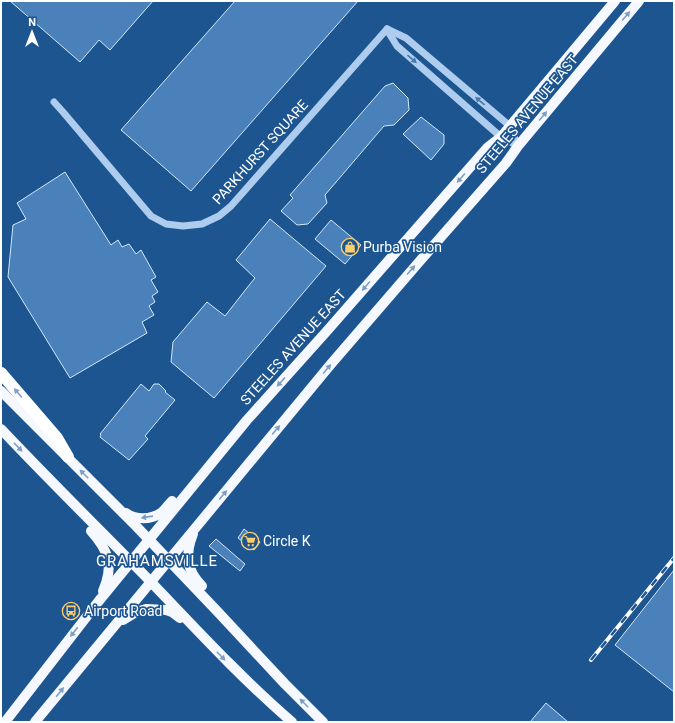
<svg xmlns="http://www.w3.org/2000/svg" width="675" height="723" font-family="Roboto,sans-serif">
	<style>
		.building { fill: #4a81ba; stroke: #d4e7fa }
		.lines { fill: none; stroke-linecap: round; stroke-linejoin: round }
		.minor { stroke: #aecdee; stroke-width: 7 }
		.major { stroke: #f5f9ff; stroke-width: 10 }
		.highway { stroke: #fff; stroke-width: 12 }
		.rail-casing { stroke: #fff; stroke-width: 4 }
		.rail { stroke: #1d5591; stroke-width: 2.5; stroke-dasharray: 8; stroke-linecap: butt }
		.oneway { fill: #7e9fc2 }
		.oneway2 { fill: #4879ad }
		.oneway3 { fill: #83a2c2 }
		.labels { text-anchor: middle; dominant-baseline: central; stroke-width: 3.5; stroke-linejoin: round; paint-order: stroke }
		.street-label { font-size: 14px; fill: #fff; stroke: #1d5591 }
		.poi-label { font-size: 14px; fill: #fff; stroke: #1d5591; text-anchor: start }
		.neighbourhood-label { font-size: 15px; letter-spacing: 1px; fill: #fff; stroke: #1d5591 }
	</style>
	<rect width="100%" height="100%" fill="#1d5591"/>
	<!-- building -->
	<g class="building">
		<path d="M 10,1 L 153,1 L 110,50 L 99,40 L 80,62 Z"/>
		<path d="M 235,1 L 358,1 L 191,191 L 121,130 Z"/>
		<path d="M 393,83 L 408,98 L 409,110 L 394,125 L 384,126 L 325,195 L 327,203 L 308,224 L 297,225 L 281,211 L 293,198 L 290,195 L 385,86 Z"/>
		<path d="M 421,117 L 444,135 L 444,144 L 431,160 L 403,134 Z"/>
		<path d="M 65,172 L 111,245 L 118,240 L 122,247 L 129,244 L 136,254 L 141,250 L 156,277 L 151,280 L 158,292 L 152,296 L 155,302 L 149,306 L 154,315 L 142,322 L 147,333 L 70,378 L 8,277 L 13,225 L 26,219 L 17,203 Z"/>
		<path d="M 270,219 L 326,266 L 214,398 L 171,362 L 173,342 L 207,302 L 225,316 L 250,284 L 255,278 L 236,260 Z"/>
		<path d="M 331,220 L 361,245 L 345,264 L 315,239 Z"/>
		<path d="M 141,384 L 149,391 L 154,384 L 159,384 L 166,391 L 165,392 L 175,400 L 145,436 L 148,439 L 129,460 L 100,437 L 101,435 L 100,434 Z"/>
		<path d="M 244,529 L 260,542 L 254,550 L 238,538 Z"/>
		<path d="M 216,539 L 245,564 L 240,571 L 209,546 Z"/>
		<path d="M 674,570 L 674,692 L 615,645 Z"/>
		<path d="M 546,703 L 568,722 L 530,722 Z"/>
	</g>
	<g class="lines">
		<!-- minor -->
		<g class="minor">
			<path d="M 387,29 L 406,38 L 510,126 L 518,146"/>
			<path d="M 387,30 L 397,46 L 501,137 L 518,146"/>
			<path d="M 54,102 L 63,112 L 151,216 L 166,224 L 183,226 L 202,224 L 219,216 L 231,206 L 387,29"/>
		</g>
		<!-- major -->
		<g class="major">
			<path d="M 1,391 L 136,526 L 217,611 L 285,684 L 323,722"/>
			<path d="M 1,429 C 50,481 100,530 150,581 C 196,629 241,678 292,722"/>
			<path d="M 126,513 C 136,520 150,520 161,513 C 165,510 168,505 172,501"/>
			<path d="M 91,531 C 109,551 114,566 103,591"/>
			<path d="M 193,534 C 185,554 186,570 202,586"/>
			<path d="M 123,620 L 136,612 L 146,609 L 166,610 L 172,612 L 180,618"/>
			<path d="M 5,722 L 98,602 L 247,420 L 326,332 L 487,148 L 501,137 L 615,1"/>
			<path d="M 35,722 L 331,364 L 419,262 L 506,163 L 518,146 L 639,1"/>
		</g>
		<!-- highway -->
		<path class="highway" d="M 1,373 L 57,438 L 68,457"/>
		<defs>
			<path id="rail" d="M 591,660 L 674,558"/>
		</defs>
		<!-- rail casing -->
		<use href="#rail" class="rail-casing"/>
		<!-- rail -->
		<use href="#rail" class="rail"/>
	</g>
	<!-- one-way arrows -->
	<defs><path id="oneway-solid" d="M-6-.8H1V-3.2L6.5 0L1 3.2V.8H-6Z"/></defs>
	<g class="oneway">
		<use href="#oneway-solid" transform="translate(626 16) rotate(-50)"/>
		<use href="#oneway-solid" transform="translate(543 116) rotate(-50)"/>
		<use href="#oneway-solid" transform="translate(461 178) rotate(131)"/>
		<use href="#oneway-solid" transform="translate(411 270) rotate(-49)"/>
		<use href="#oneway-solid" transform="translate(366 286) rotate(131)"/>
		<use href="#oneway-solid" transform="translate(327 369) rotate(-50)"/>
		<use href="#oneway-solid" transform="translate(281 382) rotate(132)"/>
		<use href="#oneway-solid" transform="translate(276 430) rotate(-50)"/>
		<use href="#oneway-solid" transform="translate(18 447) rotate(46)"/>
		<use href="#oneway-solid" transform="translate(84 474) rotate(-135)"/>
		<use href="#oneway-solid" transform="translate(223 495) rotate(-50)"/>
		<use href="#oneway-solid" transform="translate(147 517) rotate(172)"/>
		<use href="#oneway-solid" transform="translate(74 632) rotate(128)"/>
		<use href="#oneway-solid" transform="translate(221 656) rotate(46)"/>
		<use href="#oneway-solid" transform="translate(60 692) rotate(-51)"/>
		<use href="#oneway-solid" transform="translate(304 703) rotate(-135)"/>
	</g>
	<g class="oneway2">
		<use href="#oneway-solid" transform="translate(412 59) rotate(41)"/>
		<use href="#oneway-solid" transform="translate(480 101) rotate(-140)"/>
	</g>
	<use class="oneway3" href="#oneway-solid" transform="translate(18 393) rotate(-130)"/>
	<!-- icons -->
	<defs>
		<symbol id="shop-ring" viewBox="-11 -11 22 22"><circle r="9.5" fill="#1d5591" stroke="#fdcd6d" stroke-width="1.5"/><path d="M-5-2.5h2.3a2.7 3.5 0 0 1 5.4 0H5L5.5 6h-11ZM-1.5-2.5h3a1.5 2.3 0 0 0-3 0Z" fill="#fdcd6d"/></symbol>
		<symbol id="supermarket-ring" viewBox="-11 -11 22 22"><circle r="9.5" fill="#1d5591" stroke="#fdcd6d" stroke-width="1.5"/><path d="M-6-5.5h2.5l.6 2H6L4.5 2H-2.5L-4.4-4H-6ZM-1.5 3.2a1.3 1.3 0 1 0 .1 0ZM3 3.2a1.3 1.3 0 1 0 .1 0Z" fill="#fdcd6d"/></symbol>
		<symbol id="bus-ring" viewBox="-11 -11 22 22"><circle r="9.5" fill="#1d5591" stroke="#fdcd6d" stroke-width="1.5"/><path d="M-5-6H5V4H4V6H2V4H-2V6H-4V4H-5ZM-3.5-4V0h7V-4ZM-3.5 1.2v1.5H-2V1.2ZM2 1.2v1.5H3.5V1.2Z" fill="#fdcd6d"/></symbol>
	</defs>
	<g fill-rule="evenodd">
		<use href="#shop-ring" x="340" y="237" width="20" height="20"/>
		<use href="#supermarket-ring" x="240" y="531" width="20" height="20"/>
		<use href="#bus-ring" x="61" y="601" width="20" height="20"/>
	</g>
	<g class="labels">
		<!-- street labels -->
		<g class="street-label">
			<text transform="translate(527 114) rotate(-50)">STEELES AVENUE EAST</text>
			<text transform="translate(260 152) rotate(-48)">PARKHURST SQUARE</text>
			<text transform="translate(293 347) rotate(-48)">STEELES AVENUE EAST</text>
		</g>
		<!-- poi labels -->
		<g class="poi-label">
			<text x="363" y="247">Purba Vision</text>
			<text x="263" y="541">Circle K</text>
			<text x="84" y="611">Airport Road</text>
		</g>
		<!-- neighbourhood labels -->
		<g class="neighbourhood-label">
			<text x="157" y="561">GRAHAMSVILLE</text>
		</g>
	</g>
	<!-- border -->
	<rect width="675" height="723" fill="none" stroke="#ffffff" stroke-width="4"/>
	<!-- north arrow -->
	<g transform="translate(32 32)" stroke="#1d5591" stroke-width="3" paint-order="stroke">
	<path d="M0-3L7 15L0 10L-7 15Z" fill="#ffffff"/>
	<text y="-6" font-size="11" font-weight="bold" text-anchor="middle" fill="#ffffff">N</text>
	</g>
</svg>
